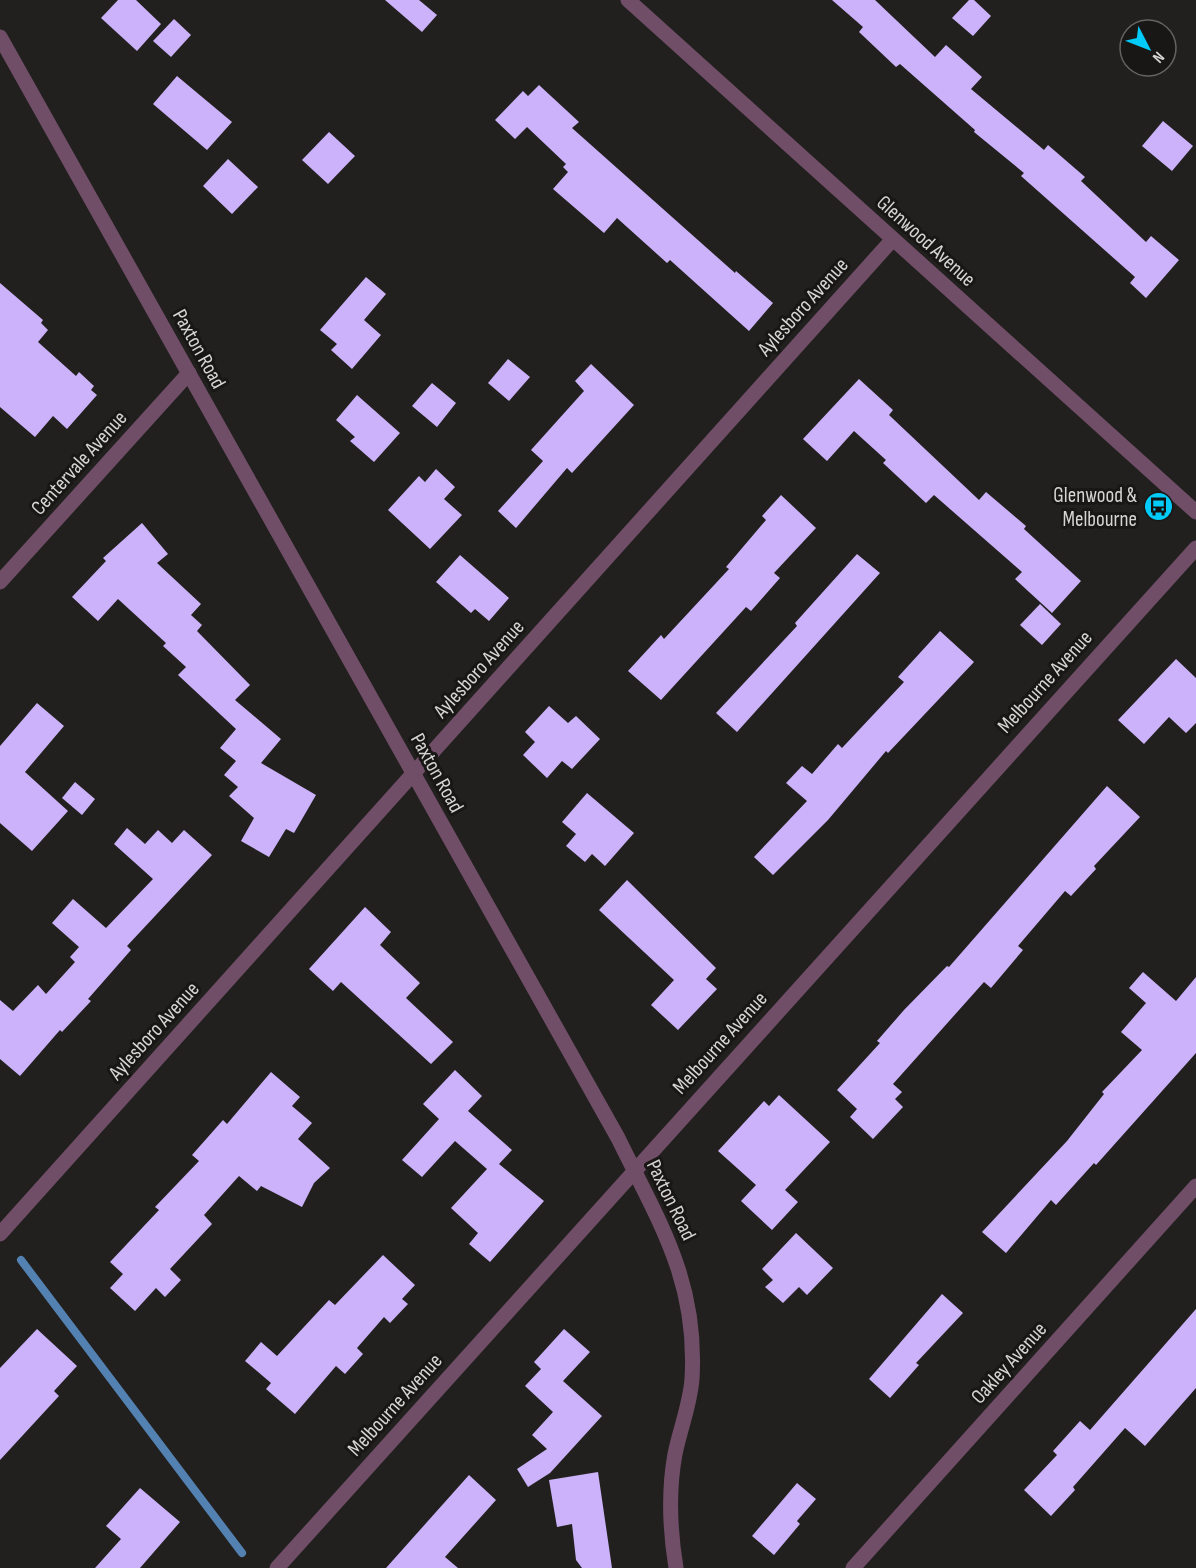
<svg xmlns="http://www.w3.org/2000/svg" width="1196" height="1568" font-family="'Sofia Sans Condensed',sans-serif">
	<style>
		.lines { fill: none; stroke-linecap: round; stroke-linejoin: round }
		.stream { stroke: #5382b2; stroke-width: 8 }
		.building { fill: #cbb2fa }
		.minor { stroke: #704e67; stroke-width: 15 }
		.labels { text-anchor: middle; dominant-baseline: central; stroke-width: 6; stroke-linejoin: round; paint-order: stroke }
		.street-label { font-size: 21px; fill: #d6d5d3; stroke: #191715 }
		.poi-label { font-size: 21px; fill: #d6d5d3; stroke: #191715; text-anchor: end }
	</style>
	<rect width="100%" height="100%" fill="#22201e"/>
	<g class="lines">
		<!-- stream -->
		<path class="stream" d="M 21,1260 L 242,1553"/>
	</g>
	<!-- building -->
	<g class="building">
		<path d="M 118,0 L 136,0 L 161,24 L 137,51 L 101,18 Z"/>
		<path d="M 385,0 L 419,0 L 437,15 L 422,32 Z"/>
		<path d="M 832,0 L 875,0 L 935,57 L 946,45 L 982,77 L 971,89 L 1044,150 L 1048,145 L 1085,177 L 1081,181 L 1146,242 L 1151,236 L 1179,260 L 1146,298 L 1130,283 L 1135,277 L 1021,176 L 1024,173 L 974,132 L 975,130 L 900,64 L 896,67 L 859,32 L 863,27 Z"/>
		<path d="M 969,0 L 974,0 L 991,16 L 973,36 L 952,18 Z"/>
		<path d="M 174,19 L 191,35 L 171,57 L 153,41 Z"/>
		<path d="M 177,76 L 232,122 L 207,150 L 153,104 Z"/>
		<path d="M 539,85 L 579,122 L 572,128 L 735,273 L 736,271 L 773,303 L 749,331 L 670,260 L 667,263 L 617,218 L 604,233 L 553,189 L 568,172 L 563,167 L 566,164 L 527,127 L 515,139 L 495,120 L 523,91 L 528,96 Z"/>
		<path d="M 1163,121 L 1193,146 L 1172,171 L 1142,146 Z"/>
		<path d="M 329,132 L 355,156 L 328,184 L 302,160 Z"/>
		<path d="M 228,159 L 258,187 L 232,214 L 203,186 Z"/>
		<path d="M 366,277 L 386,294 L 364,320 L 381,335 L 352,369 L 331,350 L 337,344 L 320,330 Z"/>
		<path d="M 0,283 L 43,320 L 41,323 L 48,330 L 38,342 L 76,376 L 79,372 L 94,386 L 91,390 L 97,395 L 67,429 L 53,416 L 35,437 L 0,407 Z"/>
		<path d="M 508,359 L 530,377 L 509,401 L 488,383 Z"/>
		<path d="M 591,364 L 634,405 L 572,473 L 567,468 L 516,528 L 498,511 L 543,461 L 531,450 L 584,391 L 575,381 Z"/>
		<path d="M 859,379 L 893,410 L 889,415 L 979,500 L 986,492 L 1026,526 L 1024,529 L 1081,581 L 1052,613 L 1015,579 L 1022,572 L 934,495 L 926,503 L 883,463 L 886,460 L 854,431 L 827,461 L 803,439 Z"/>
		<path d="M 432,383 L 456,403 L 437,427 L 412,406 Z"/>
		<path d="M 357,395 L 400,433 L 374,462 L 350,441 L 355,437 L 336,420 Z"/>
		<path d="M 436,469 L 455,487 L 444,499 L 462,515 L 430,549 L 388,510 L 419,476 L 425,482 Z"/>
		<path d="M 781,495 L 816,528 L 774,573 L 780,578 L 751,611 L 746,607 L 661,700 L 628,671 L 661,635 L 664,639 L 729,569 L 726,567 L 766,520 L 762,516 Z"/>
		<path d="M 142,523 L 168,554 L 157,563 L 201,604 L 191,615 L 202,625 L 197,631 L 250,685 L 235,700 L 281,739 L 261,763 L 316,795 L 294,833 L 286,829 L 269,857 L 241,841 L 254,818 L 229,796 L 238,787 L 224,775 L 236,761 L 220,748 L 236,729 L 178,675 L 186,667 L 163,646 L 166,643 L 118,599 L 98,621 L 72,597 L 106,561 L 103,558 Z"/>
		<path d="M 857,554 L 880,573 L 737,732 L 716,713 L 797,626 L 795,623 Z"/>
		<path d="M 460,555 L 509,598 L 489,621 L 475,609 L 471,613 L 436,582 Z"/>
		<path d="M 1040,604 L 1061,624 L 1042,645 L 1020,625 Z"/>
		<path d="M 940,631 L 974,662 L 888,753 L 886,751 L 828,820 L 773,875 L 754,857 L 807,801 L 786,783 L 802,766 L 812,774 L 838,744 L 842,748 L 904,682 L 898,677 Z"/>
		<path d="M 1176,659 L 1196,678 L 1196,723 L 1186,733 L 1169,717 L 1144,744 L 1118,720 Z"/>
		<path d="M 37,703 L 64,726 L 25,772 L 68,811 L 32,851 L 0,823 L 0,746 Z"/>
		<path d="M 549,706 L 568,723 L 576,716 L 600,739 L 572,769 L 562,761 L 547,778 L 523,755 L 535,742 L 525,732 Z"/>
		<path d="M 75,782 L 95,799 L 82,815 L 62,798 Z"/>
		<path d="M 1107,786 L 1140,817 L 1094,866 L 1096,869 L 1071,896 L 1065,891 L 1018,946 L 1023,950 L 991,988 L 984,982 L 893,1084 L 902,1092 L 895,1099 L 903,1107 L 873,1139 L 850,1117 L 857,1109 L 837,1090 L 880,1043 L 877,1041 L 904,1010 L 947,966 L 949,967 Z"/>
		<path d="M 587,793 L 634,833 L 605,866 L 592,854 L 585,862 L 566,846 L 576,834 L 562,822 Z"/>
		<path d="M 127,828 L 145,844 L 158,830 L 172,843 L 184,830 L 212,855 L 127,946 L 131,950 L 88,999 L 91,1001 L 62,1032 L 60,1030 L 20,1076 L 0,1059 L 0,1000 L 13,1011 L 38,985 L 46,994 L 75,962 L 70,957 L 79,947 L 52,923 L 73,899 L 106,928 L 153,879 L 114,844 Z"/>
		<path d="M 627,880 L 716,968 L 706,979 L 717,989 L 678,1030 L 651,1005 L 674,980 L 599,910 Z"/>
		<path d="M 365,907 L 391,932 L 380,945 L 420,983 L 406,998 L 453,1042 L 431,1064 L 341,982 L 333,991 L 309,969 Z"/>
		<path d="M 1143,972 L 1176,1001 L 1196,977 L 1196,1053 L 1096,1165 L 1094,1163 L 1056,1205 L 1051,1200 L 1006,1253 L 982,1232 L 1067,1141 L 1104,1094 L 1102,1092 L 1142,1050 L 1121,1032 L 1146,1003 L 1129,988 Z"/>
		<path d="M 455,1070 L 482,1096 L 468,1111 L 512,1150 L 499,1164 L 544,1201 L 490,1262 L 469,1244 L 478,1233 L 451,1208 L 487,1169 L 455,1141 L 422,1177 L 402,1160 L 439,1119 L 423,1104 Z"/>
		<path d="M 271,1072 L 300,1097 L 292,1106 L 312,1123 L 298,1139 L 330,1168 L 314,1183 L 302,1207 L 261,1186 L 257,1191 L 239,1176 L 204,1215 L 212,1224 L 170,1269 L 181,1280 L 165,1297 L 156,1288 L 135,1311 L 110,1288 L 123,1274 L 110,1262 L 159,1210 L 155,1207 L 199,1161 L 192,1155 L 223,1120 L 227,1124 Z"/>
		<path d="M 779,1095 L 830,1142 L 785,1190 L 798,1202 L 772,1230 L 741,1201 L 756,1185 L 718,1151 L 764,1101 L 769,1106 Z"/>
		<path d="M 796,1233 L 833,1268 L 807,1295 L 799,1287 L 783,1303 L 765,1287 L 773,1280 L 762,1269 Z"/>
		<path d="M 383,1255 L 415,1285 L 402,1299 L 408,1304 L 390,1323 L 384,1317 L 357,1348 L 363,1354 L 345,1374 L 336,1366 L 295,1414 L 266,1389 L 271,1383 L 245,1361 L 261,1342 L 277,1356 L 329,1300 L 335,1305 Z"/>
		<path d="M 942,1294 L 963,1313 L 916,1363 L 919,1365 L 890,1398 L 869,1379 Z"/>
		<path d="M 1196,1309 L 1196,1388 L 1145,1446 L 1125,1428 L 1073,1487 L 1075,1490 L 1051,1516 L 1024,1490 L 1057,1455 L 1053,1451 L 1080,1421 L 1090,1430 Z"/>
		<path d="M 37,1329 L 77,1366 L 54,1391 L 59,1396 L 0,1460 L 0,1368 Z"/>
		<path d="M 564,1329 L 590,1352 L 563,1381 L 602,1416 L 550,1473 L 528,1487 L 517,1469 L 547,1449 L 532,1435 L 553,1412 L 525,1386 L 541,1369 L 534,1362 Z"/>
		<path d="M 598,1472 L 612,1568 L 582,1568 L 576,1560 L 572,1524 L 557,1527 L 549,1480 Z"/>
		<path d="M 469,1475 L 496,1500 L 445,1557 L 458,1568 L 386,1568 Z"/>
		<path d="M 797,1483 L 816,1499 L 797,1521 L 800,1524 L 774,1555 L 752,1536 Z"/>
		<path d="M 140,1488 L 180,1522 L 140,1568 L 95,1568 L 121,1539 L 106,1526 Z"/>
	</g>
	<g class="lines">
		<!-- minor -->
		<g class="minor">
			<path d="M 628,0 L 1196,512"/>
			<path d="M 0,37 L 618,1138 C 659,1222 698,1281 692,1379 C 690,1405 680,1429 675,1454 C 668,1492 670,1531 676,1568"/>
			<path d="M 0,582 L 189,373"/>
			<path d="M 0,1234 L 893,239"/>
			<path d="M 277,1568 L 1196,548"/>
			<path d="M 853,1568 L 1196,1186"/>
		</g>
	</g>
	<!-- icons -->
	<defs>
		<symbol id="bus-disc" viewBox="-11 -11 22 22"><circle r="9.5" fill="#03cbf9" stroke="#191715"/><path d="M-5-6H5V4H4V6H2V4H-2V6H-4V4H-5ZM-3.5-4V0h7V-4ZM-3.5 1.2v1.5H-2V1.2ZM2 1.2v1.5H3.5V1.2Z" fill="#111"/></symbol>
	</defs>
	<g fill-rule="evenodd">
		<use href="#bus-disc" x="1142" y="490" width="33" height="33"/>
	</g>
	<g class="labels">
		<!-- street labels -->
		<g class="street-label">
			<text transform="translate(926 241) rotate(42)">Glenwood Avenue</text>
			<text transform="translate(803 307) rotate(-48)">Aylesboro Avenue</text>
			<text transform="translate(199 349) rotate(61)">Paxton Road</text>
			<text transform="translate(79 463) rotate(-48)">Centervale Avenue</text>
			<text transform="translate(479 669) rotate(-48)">Aylesboro Avenue</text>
			<text transform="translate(1045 682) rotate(-48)">Melbourne Avenue</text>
			<text transform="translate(437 773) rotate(61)">Paxton Road</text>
			<text transform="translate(154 1031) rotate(-48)">Aylesboro Avenue</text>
			<text transform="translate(720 1043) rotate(-48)">Melbourne Avenue</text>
			<text transform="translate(671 1200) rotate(64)">Paxton Road</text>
			<text transform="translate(1009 1363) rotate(-48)">Oakley Avenue</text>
			<text transform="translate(395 1405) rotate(-48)">Melbourne Avenue</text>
		</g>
		<!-- poi labels -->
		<g class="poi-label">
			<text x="1137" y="495">Glenwood &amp;<tspan x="1137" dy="24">Melbourne</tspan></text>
		</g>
	</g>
	<!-- north arrow -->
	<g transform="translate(1148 48) rotate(132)"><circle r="28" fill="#191715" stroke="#656361" stroke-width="1.5"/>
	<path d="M0-4.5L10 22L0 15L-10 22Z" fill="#03cbf9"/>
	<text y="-9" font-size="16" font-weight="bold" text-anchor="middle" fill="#d6d5d3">N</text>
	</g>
</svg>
